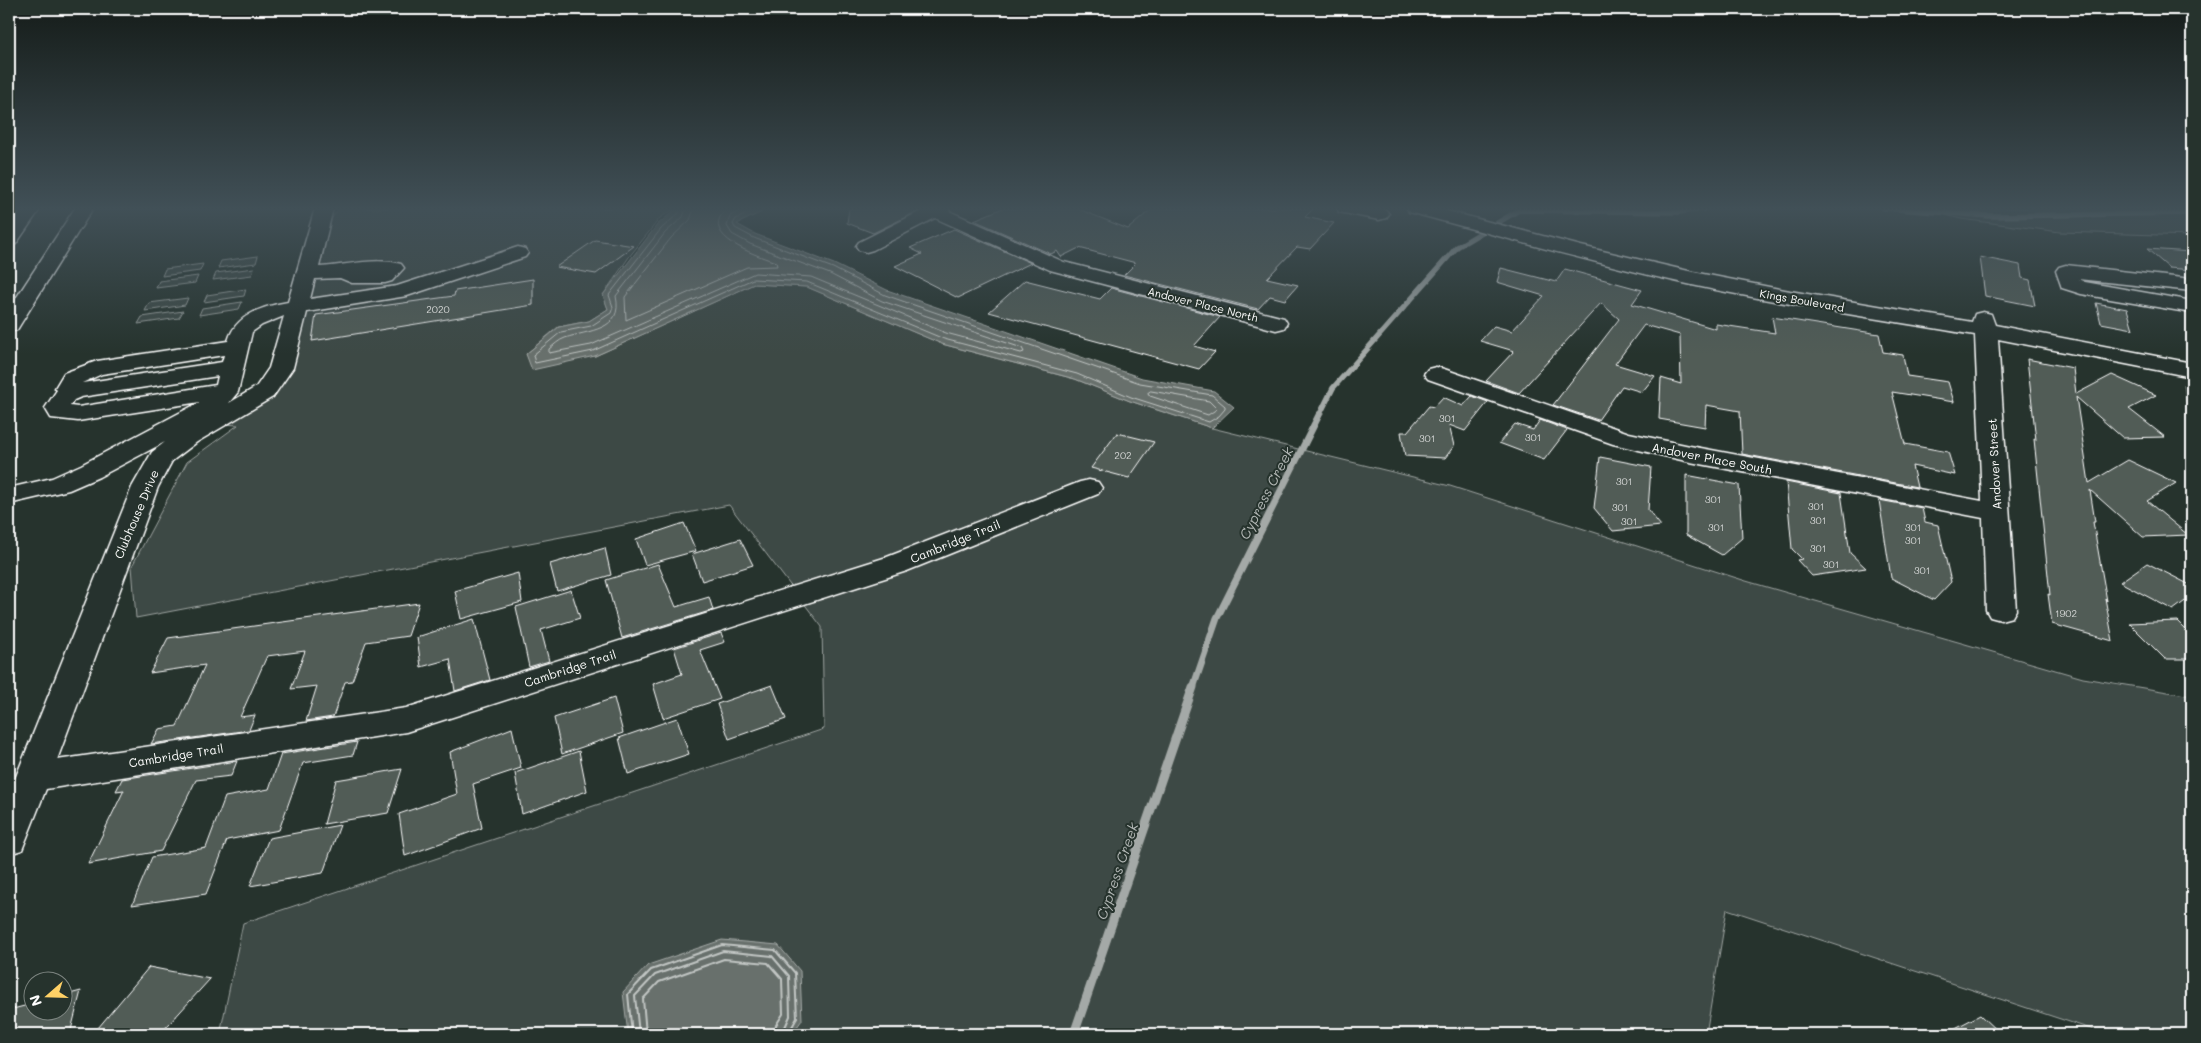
<svg xmlns="http://www.w3.org/2000/svg" width="2201" height="1043" font-family="Mali,sans-serif">
	<style>
		.green { fill: #3e4944; stroke: #9ea4a2 }
		.water { fill: #67706c; stroke: #a4a9a7 }
		.lines { fill: none; stroke-linecap: round; stroke-linejoin: round }
		.shore-far1 { stroke: #c2c6c4; stroke-width: 1 }
		.shore { stroke: #c2c6c4; stroke-width: 2 }
		.stream-far2 { stroke: #a4a9a7; stroke-width: 5.5 }
		.stream-far1 { stroke: #a4a9a7; stroke-width: 7 }
		.stream { stroke: #a4a9a7; stroke-width: 9 }
		.building { fill: #515c57; stroke: #fff }
		.minor-casing { stroke: #fff; stroke-width: 3 }
		.major-casing { stroke: #fff; stroke-width: 3 }
		.minor { fill: #26332d; fill-rule: evenodd }
		.major { fill: #26332d; fill-rule: evenodd }
		.labels { text-anchor: middle; dominant-baseline: central; stroke-width: 4; stroke-linejoin: round; paint-order: stroke }
		.number-label { font-size: 10px; fill: #d4d6d5 }
		.far-street-label { font-size: 11px; fill: #fff; stroke: #26332d }
		.street-label { font-size: 12px; fill: #fff; stroke: #26332d }
		.water-label { font-size: 14px; font-style: italic; fill: #b3b8b6; stroke: #26332d }
	</style>
	<rect width="100%" height="100%" fill="#26332d"/>
	<filter id="ink" filterUnits="userSpaceOnUse"><feTurbulence type="fractalNoise" baseFrequency=".02" numOctaves="2"/><feDisplacementMap in="SourceGraphic" scale="10" xChannelSelector="R" yChannelSelector="G"/><feConvolveMatrix kernelMatrix="1 2 1 2 8 2 1 2 1" color-interpolation-filters="sRGB"/></filter>
	<g filter="url(#ink)">
		<!-- green -->
		<g class="green">
			<path d="M 339,208 L 675,208 L 660,218 L 629,257 L 603,295 L 608,309 L 589,321 L 558,327 L 526,354 L 595,356 L 754,284 L 807,287 L 942,344 L 1075,379 L 1130,401 L 1212,428 L 1450,486 L 1746,581 L 2083,678 L 2192,696 L 2192,1034 L 2106,1034 L 1727,909 L 1706,1034 L 220,1034 L 243,923 L 824,729 L 822,627 L 729,505 L 136,618 L 132,566 L 187,462 L 238,425 L 222,424 L 262,400 L 302,320 L 332,218 Z"/>
			<path d="M 1918,208 L 2192,208 L 2192,236 L 2060,232 L 1961,219 Z"/>
			<path d="M 258,256 L 256,263 L 218,268 L 221,261 Z"/>
			<path d="M 203,264 L 200,271 L 162,276 L 165,269 Z"/>
			<path d="M 254,268 L 252,275 L 213,280 L 216,273 Z"/>
			<path d="M 198,276 L 195,283 L 156,288 L 159,281 Z"/>
			<path d="M 246,289 L 244,296 L 204,302 L 207,295 Z"/>
			<path d="M 188,298 L 185,305 L 145,311 L 149,303 Z"/>
			<path d="M 242,302 L 239,309 L 199,315 L 202,308 Z"/>
			<path d="M 183,311 L 179,318 L 138,324 L 142,317 Z"/>
			<path d="M 2184,385 L 2192,386 L 2192,442 Z"/>
		</g>
		<!-- water -->
		<g class="water">
			<path d="M 677,208 L 770,208 L 737,224 L 755,234 L 834,264 L 887,290 L 1142,378 L 1214,391 L 1234,407 L 1212,428 L 1130,401 L 1075,379 L 942,344 L 807,287 L 754,284 L 595,356 L 532,370 L 526,354 L 559,327 L 589,321 L 608,309 L 603,295 L 657,225 Z"/>
			<path d="M 722,940 L 778,945 L 800,971 L 802,1020 L 792,1034 L 628,1034 L 623,992 L 648,965 Z"/>
		</g>
		<g class="lines">
			<!-- shore-far1 -->
			<g class="shore-far1">
				<path d="M 680,208 L 679,213 L 661,229 L 609,295 L 613,307 L 611,313 L 591,326 L 561,332 L 533,355 L 535,363 L 593,351 L 753,279 L 807,282 L 944,339 L 1077,374 L 1131,397 L 1209,422 L 1219,416 L 1225,409 L 1225,406 L 1212,395 L 1140,383 L 885,295 L 833,268 L 754,238 L 735,228 L 733,224 L 736,219 L 759,208"/>
				<path d="M 686,208 L 683,217 L 665,233 L 616,296 C 624,331 588,330 565,338 C 559,340 554,345 549,349 L 549,353 L 591,345 L 755,273 L 811,277 L 946,333 L 1021,353 L 1024,352 L 1022,348 L 882,301 L 830,274 L 750,244 L 732,234 L 727,226 L 730,216 L 745,208"/>
				<path d="M 694,208 L 690,220 L 671,238 L 625,297 L 626,320 L 747,267 L 777,266 L 776,262 C 761,257 708,240 720,217 C 722,214 726,211 728,208"/>
				<path d="M 1151,391 L 1209,401 L 1217,409 L 1208,415 L 1150,396 L 1148,393 Z"/>
			</g>
			<!-- shore -->
			<g class="shore">
				<path d="M 632,1034 L 628,994 L 651,970 L 722,945 L 775,950 L 795,973 L 797,1018 L 788,1034"/>
				<path d="M 639,1034 L 635,996 L 655,975 L 723,951 L 772,956 L 789,976 L 790,1016 L 782,1034"/>
				<path d="M 646,1034 L 643,999 L 659,982 L 724,959 L 768,963 L 782,979 L 783,1014 L 776,1025 L 775,1034"/>
			</g>
			<!-- stream-far2 -->
			<g class="stream-far2">
				<path d="M 1884,208 L 1990,216 L 2192,213"/>
				<path d="M 1319,416 L 1333,388 L 1457,247 L 1519,210 L 1679,212 L 1708,208"/>
			</g>
			<!-- stream-far1 -->
			<path class="stream-far1" d="M 1193,688 L 1217,618 L 1319,415"/>
			<!-- stream -->
			<path class="stream" d="M 1074,1034 L 1193,687"/>
		</g>
		<!-- building -->
		<g class="building">
			<path d="M 849,208 L 924,208 L 873,233 L 847,223 Z"/>
			<path d="M 1003,208 L 1028,208 L 1033,210 L 1038,208 L 1076,208 L 1128,229 L 1153,208 L 1314,208 L 1305,217 L 1334,223 L 1310,249 L 1297,247 L 1267,278 L 1298,285 L 1285,300 L 1270,296 L 1258,309 L 1124,275 L 1136,263 L 1079,248 L 1061,257 L 1057,251 L 1051,254 L 974,220 Z"/>
			<path d="M 954,229 L 1031,263 L 958,298 L 895,266 L 922,254 L 910,248 Z"/>
			<path d="M 595,240 L 634,246 L 596,274 L 556,267 Z"/>
			<path d="M 2147,249 L 2192,252 L 2192,270 L 2169,268 Z"/>
			<path d="M 1980,257 L 2020,265 L 2022,278 L 2030,280 L 2035,306 L 1985,296 Z"/>
			<path d="M 1501,268 L 1556,282 L 1565,269 L 1642,290 L 1632,304 L 1716,329 L 1716,324 L 1775,333 L 1772,317 L 1879,334 L 1883,352 L 1903,355 L 1907,376 L 1948,382 L 1954,402 L 1892,392 L 1905,444 L 1948,452 L 1955,475 L 1912,466 L 1917,487 L 1742,454 L 1740,411 L 1706,405 L 1705,427 L 1659,419 L 1661,378 L 1681,384 L 1680,335 L 1644,325 L 1615,364 L 1655,376 L 1642,392 L 1622,386 L 1598,420 L 1553,405 L 1619,319 L 1601,303 L 1519,393 L 1486,381 L 1514,351 L 1480,341 L 1494,326 L 1512,331 L 1544,296 L 1497,282 Z"/>
			<path d="M 533,279 L 533,305 L 312,341 L 316,315 L 454,296 L 455,291 Z"/>
			<path d="M 1025,280 L 1100,299 L 1111,288 L 1220,317 L 1194,346 L 1215,352 L 1199,369 L 989,312 Z"/>
			<path d="M 2096,303 L 2127,309 L 2133,329 L 2101,323 Z"/>
			<path d="M 2027,359 L 2073,368 L 2076,394 L 2112,375 L 2156,395 L 2129,409 L 2165,437 L 2123,438 L 2076,397 L 2089,483 L 2128,460 L 2176,483 L 2147,501 L 2188,535 L 2143,537 L 2090,490 L 2095,522 L 2093,522 L 2107,601 L 2105,598 L 2113,641 L 2052,624 L 2048,594 L 2050,595 L 2034,439 L 2036,440 Z"/>
			<path d="M 1472,396 L 1488,402 L 1465,431 L 1449,425 L 1454,446 L 1445,458 L 1405,456 L 1401,432 L 1407,432 L 1429,406 L 1434,407 L 1443,397 L 1463,406 Z"/>
			<path d="M 1540,420 L 1567,430 L 1544,460 L 1499,443 L 1515,424 L 1533,430 Z"/>
			<path d="M 1117,433 L 1154,442 L 1129,478 L 1091,468 Z"/>
			<path d="M 1600,457 L 1651,467 L 1648,510 L 1661,526 L 1613,531 L 1594,508 Z"/>
			<path d="M 1686,475 L 1739,485 L 1742,538 L 1722,555 L 1686,535 Z"/>
			<path d="M 1786,482 L 1841,493 L 1850,553 L 1866,568 L 1812,576 L 1797,560 L 1802,559 L 1792,549 Z"/>
			<path d="M 1879,500 L 1922,508 L 1925,522 L 1938,525 L 1951,582 L 1934,600 L 1891,578 Z"/>
			<path d="M 684,523 L 696,551 L 645,565 L 636,539 Z"/>
			<path d="M 740,539 L 753,565 L 702,581 L 692,554 Z"/>
			<path d="M 605,548 L 611,575 L 557,591 L 550,564 Z"/>
			<path d="M 2147,563 L 2192,586 L 2192,596 L 2173,610 L 2120,582 Z"/>
			<path d="M 658,564 L 676,607 L 709,597 L 713,610 L 622,638 L 606,580 Z"/>
			<path d="M 518,573 L 522,602 L 461,619 L 455,591 Z"/>
			<path d="M 571,590 L 580,618 L 541,630 L 549,661 L 529,667 L 516,607 Z"/>
			<path d="M 419,603 L 408,636 L 366,642 L 352,681 L 345,682 L 333,717 L 306,721 L 317,686 L 291,689 L 305,651 L 267,656 L 240,717 L 255,715 L 249,730 L 151,744 L 159,729 L 177,726 L 205,665 L 150,673 L 168,638 Z"/>
			<path d="M 474,619 L 490,680 L 455,691 L 450,659 L 421,667 L 417,637 Z"/>
			<path d="M 2177,621 L 2192,636 L 2192,659 L 2165,659 L 2129,623 Z"/>
			<path d="M 721,633 L 725,642 L 700,650 L 720,699 L 663,718 L 653,684 L 682,674 L 674,648 Z"/>
			<path d="M 772,685 L 786,719 L 729,739 L 717,704 Z"/>
			<path d="M 614,698 L 623,733 L 562,754 L 554,718 Z"/>
			<path d="M 677,718 L 689,754 L 628,774 L 619,738 Z"/>
			<path d="M 512,728 L 521,768 L 473,784 L 482,828 L 405,856 L 399,814 L 457,794 L 450,752 Z"/>
			<path d="M 357,742 L 353,755 L 303,763 L 279,830 L 227,840 L 206,894 L 132,905 L 152,857 L 206,848 L 225,797 L 269,789 L 281,754 Z"/>
			<path d="M 579,751 L 587,791 L 522,814 L 515,773 Z"/>
			<path d="M 237,761 L 231,776 L 196,780 L 161,851 L 88,864 L 124,790 L 116,791 L 122,779 Z"/>
			<path d="M 402,769 L 388,813 L 324,824 L 336,780 Z"/>
			<path d="M 340,825 L 323,873 L 250,886 L 269,838 Z"/>
			<path d="M 149,967 L 210,979 L 160,1034 L 93,1034 Z"/>
			<path d="M 81,991 L 70,1034 L 9,1034 L 9,1010 L 32,1004 L 32,1010 L 62,1010 L 62,996 Z"/>
			<path d="M 1980,1015 L 2000,1034 L 1944,1034 Z"/>
		</g>
		<g class="lines">
			<defs>
				<g id="minor">
					<path d="M 315,208 L 333,208 L 319,267 C 346,266 374,257 401,264 L 404,268 L 392,281 L 385,283 L 352,283 L 340,278 L 315,279 L 310,299 L 397,286 L 518,247 L 525,249 L 528,253 L 525,257 L 407,296 L 307,312 L 293,368 L 273,397 L 197,442 L 172,461 L 158,487 L 57,760 L 406,708 L 887,557 L 1080,482 L 1089,480 L 1098,482 L 1102,488 L 1098,494 L 907,571 L 406,732 L 46,789 L 22,850 L 9,854 L 9,794 L 132,487 L 152,452 L 165,442 L 99,477 L 69,490 L 9,504 L 9,488 L 52,478 L 81,465 L 200,402 L 78,421 L 51,418 L 45,408 L 57,390 L 55,388 L 64,373 L 97,361 L 228,341 C 235,315 263,306 288,302 ZM 284,316 L 269,368 L 256,387 L 229,403 L 238,392 L 252,332 L 262,325 ZM 224,355 L 222,362 L 82,383 L 102,374 ZM 218,376 L 216,385 L 78,407 L 70,406 L 74,400 L 81,397 Z"/>
					<path d="M 927,208 L 950,208 L 949,211 L 1064,262 L 1284,318 L 1287,323 L 1284,328 L 1276,330 L 1050,270 L 935,218 L 873,250 L 866,252 L 859,250 L 856,246 L 859,242 Z"/>
					<path d="M 1337,208 L 1375,208 L 1386,210 L 1389,214 L 1386,218 L 1379,220 L 1339,212 Z"/>
					<path d="M 1407,208 L 1436,208 L 1581,246 L 1693,272 L 1790,291 L 1972,322 L 1975,314 L 1983,312 L 1991,314 L 1995,325 L 2192,363 L 2192,377 L 1998,339 L 2016,610 L 2012,617 L 2001,620 L 1990,617 L 1986,610 L 1983,518 L 1690,462 L 1613,444 L 1428,379 L 1424,374 L 1428,369 L 1436,367 L 1444,369 L 1629,433 L 1690,446 L 1982,501 L 1975,335 C 1880,319 1785,305 1692,285 C 1597,264 1503,237 1409,212 Z"/>
					<path d="M 2066,265 L 2192,279 L 2192,291 L 2078,279 L 2085,282 L 2192,301 L 2192,313 L 2081,294 L 2062,288 L 2056,271 L 2059,267 Z"/>
				</g>
				<g id="major">
					<path d="M 23,208 L 41,208 L 16,244 L 9,246 L 9,227 Z"/>
					<path d="M 75,208 L 93,208 L 20,325 L 17,330 L 9,332 L 9,309 Z"/>
				</g>
			</defs>
			<!-- minor casing -->
			<use href="#minor" class="minor-casing"/>
			<!-- major casing -->
			<use href="#major" class="major-casing"/>
			<!-- minor -->
			<use href="#minor" class="minor"/>
			<!-- major -->
			<use href="#major" class="major"/>
		</g>
	</g>
	<!-- sky -->
	<linearGradient id="sky" x2="0" y2="1"><stop stop-color="#151c19"/><stop offset="0.59" stop-color="#415057"/><stop offset="1" stop-color="#415057" stop-opacity="0"/></linearGradient>
	<rect width="2201" height="354" fill="url(#sky)"/>
	<g class="labels">
		<!-- number labels -->
		<g class="number-label">
			<text x="438" y="309">2020</text>
			<text x="1447" y="418">301</text>
			<text x="1533" y="437">301</text>
			<text x="1427" y="438">301</text>
			<text x="1123" y="455">202</text>
			<text x="1624" y="481">301</text>
			<text x="1713" y="499">301</text>
			<text x="1816" y="506">301</text>
			<text x="1620" y="507">301</text>
			<text x="1818" y="520">301</text>
			<text x="1629" y="521">301</text>
			<text x="1716" y="527">301</text>
			<text x="1913" y="527">301</text>
			<text x="1913" y="540">301</text>
			<text x="1818" y="548">301</text>
			<text x="1831" y="564">301</text>
			<text x="1922" y="570">301</text>
			<text x="2066" y="613">1902</text>
		</g>
		<!-- far-street labels -->
		<g class="far-street-label">
			<text transform="translate(1802 300) rotate(10)">Kings Boulevard</text>
			<text transform="translate(1203 304) rotate(14)">Andover Place North</text>
		</g>
		<!-- street labels -->
		<g class="street-label">
			<text transform="translate(1712 458) rotate(11)">Andover Place South</text>
			<text transform="translate(1994 464) rotate(-93)">Andover Street</text>
			<text transform="translate(136 514) rotate(-67)">Clubhouse Drive</text>
			<text transform="translate(955 541) rotate(-22)">Cambridge Trail</text>
			<text transform="translate(570 668) rotate(-18)">Cambridge Trail</text>
			<text transform="translate(176 755) rotate(-9)">Cambridge Trail</text>
		</g>
		<!-- water labels -->
		<g class="water-label">
			<text transform="translate(1266 493) rotate(-63)">Cypress Creek</text>
			<text transform="translate(1117 871) rotate(-71)">Cypress Creek</text>
		</g>
	</g>
	<!-- margin -->
	<rect width="2201" height="1043" fill="none" stroke="#26332d" stroke-width="30"/>
	<rect x="15" y="15" width="2171" height="1013" fill="none" stroke="#fff" stroke-width="2" filter="url(#ink)"/>
	<!-- north arrow -->
	<g transform="translate(48 996) rotate(250)"><circle r="24" fill="#26332d" stroke="#7d8581"/>
	<path d="M0-4L9 19L0 12L-9 19Z" fill="#ffd166"/>
	<text y="-8" font-size="14" font-weight="bold" text-anchor="middle" fill="#ffffff">N</text>
	</g>
</svg>
